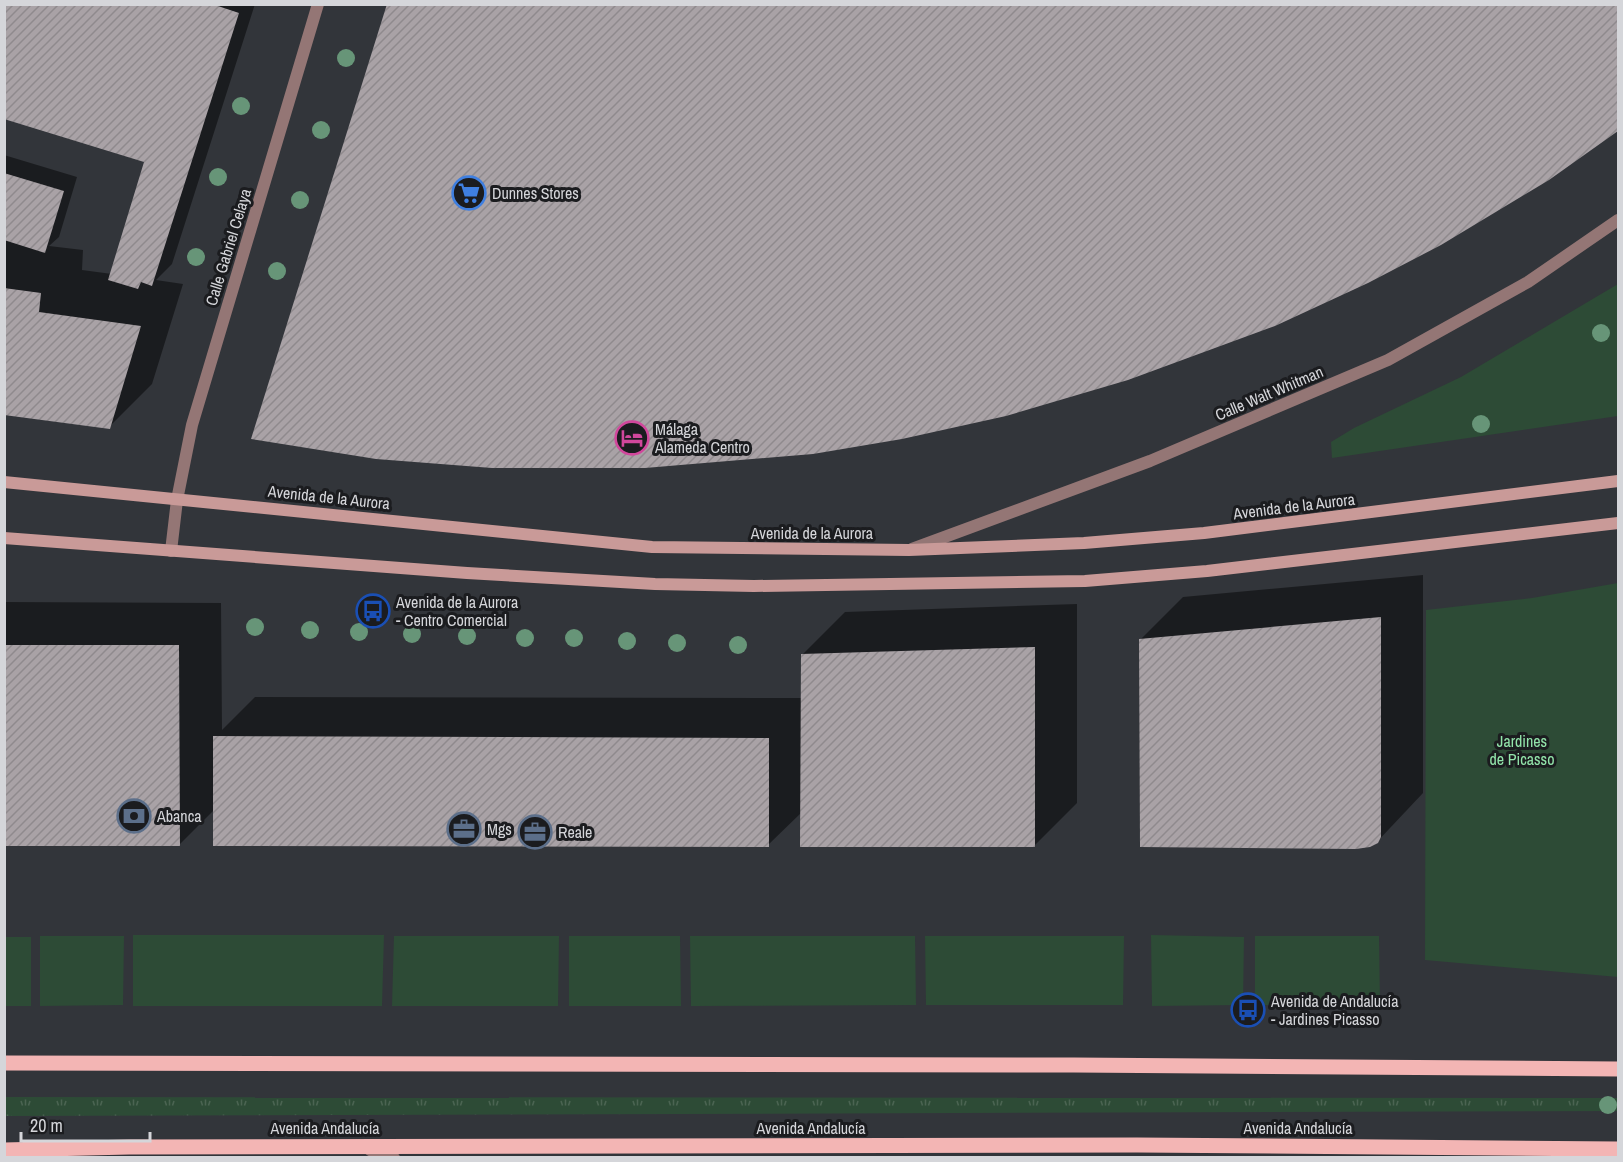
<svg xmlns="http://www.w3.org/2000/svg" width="1623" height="1162" font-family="'Archivo Narrow',sans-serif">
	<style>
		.grass { fill: url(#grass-tufts) }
		.green { fill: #2d4b36 }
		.shadow { fill: #0007 }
		.building { fill: url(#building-hatch) }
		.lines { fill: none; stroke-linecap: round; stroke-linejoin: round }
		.service { stroke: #947675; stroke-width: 12 }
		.minor { stroke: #947675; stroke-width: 12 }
		.secondary { stroke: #c99a98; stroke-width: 12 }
		.primary { stroke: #f3b5b4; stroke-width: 15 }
		.tree { fill: #679578 }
		.labels { text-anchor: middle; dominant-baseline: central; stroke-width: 6; stroke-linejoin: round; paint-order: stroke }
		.poi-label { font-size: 16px; fill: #d5d6da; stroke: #1b1c1f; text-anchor: start }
		.street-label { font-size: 16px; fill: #d5d6da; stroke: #1b1c1f }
		.park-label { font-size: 16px; fill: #92e4aa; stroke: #1b1c1f }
	</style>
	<defs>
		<pattern id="grass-tufts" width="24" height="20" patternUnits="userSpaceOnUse" patternTransform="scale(1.5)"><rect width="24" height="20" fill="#2d4b36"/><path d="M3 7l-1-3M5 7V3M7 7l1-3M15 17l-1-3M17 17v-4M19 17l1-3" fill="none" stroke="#4b6452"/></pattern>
		<pattern id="building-hatch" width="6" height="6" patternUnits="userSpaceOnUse" patternTransform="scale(1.5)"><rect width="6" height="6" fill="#a9a2a6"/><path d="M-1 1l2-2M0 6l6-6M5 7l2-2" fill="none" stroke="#8f8a8d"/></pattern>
	</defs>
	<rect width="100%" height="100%" fill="#32353a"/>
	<!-- grass -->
	<path class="grass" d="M 4,1097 L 1618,1098 L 1618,1111 L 5,1116 Z"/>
	<!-- green -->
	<g class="green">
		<path d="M 1618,284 L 1618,416 L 1332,458 L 1331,442 L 1354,428 L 1461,377 Z"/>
		<path d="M 1618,583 L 1618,977 L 1425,960 L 1426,610 L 1532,598 Z"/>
		<path d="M 133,935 L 384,935 L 382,1006 L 133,1006 Z"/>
		<path d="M 1151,935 L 1244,937 L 1243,1005 L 1152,1006 Z"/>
		<path d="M 40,936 L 124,936 L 123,1005 L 40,1006 Z"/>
		<path d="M 394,936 L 559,936 L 558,1006 L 392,1006 Z"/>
		<path d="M 569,936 L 680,936 L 681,1006 L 569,1006 Z"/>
		<path d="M 690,936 L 915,936 L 916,1005 L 691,1006 Z"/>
		<path d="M 925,936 L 1124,936 L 1123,1005 L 926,1005 Z"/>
		<path d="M 1255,936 L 1379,936 L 1380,1005 L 1255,1005 Z"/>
		<rect x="5" y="937" width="26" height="69"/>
	</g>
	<!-- shadow -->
	<g class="shadow">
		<path d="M 4,4 L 255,4 L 172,264 L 156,280 L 183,284 L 152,384 L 109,427 L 4,414 L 4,155 L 77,177 L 59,237 L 49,246 L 83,250 L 82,270 L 112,274 L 146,161 Z"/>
		<path d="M 389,4 L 1618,4 L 1618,129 L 1548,179 L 813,452 L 678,465 L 520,468 Z"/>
		<path d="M 1423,575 L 1423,793 L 1374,845 L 1140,640 L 1183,597 Z"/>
		<path d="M 4,602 L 221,603 L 222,730 L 255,697 L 802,698 L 802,655 L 845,612 L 1077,604 L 1077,803 L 1034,846 L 802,812 L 768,845 L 214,810 L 179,845 L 4,844 Z"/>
	</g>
	<!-- building -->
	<g class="building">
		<path d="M 4,4 L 212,4 L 239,13 L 152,286 L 141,282 L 138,289 L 108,280 L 144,162 L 4,119 Z"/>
		<path d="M 387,4 L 1618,4 L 1618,131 L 1549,180 L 1441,245 L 1368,283 L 1275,326 L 1128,380 L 1006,416 L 902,439 L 813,454 L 645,468 L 492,468 L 376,459 L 251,439 Z"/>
		<path d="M 4,173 L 64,191 L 45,253 L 4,240 Z"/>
		<path d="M 4,288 L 41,293 L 39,312 L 141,326 L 110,429 L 4,415 Z"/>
		<path d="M 1381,617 L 1381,837 L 1378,843 L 1370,847 L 1356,849 L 1140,847 L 1139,639 Z"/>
		<path d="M 4,645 L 179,645 L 180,846 L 4,846 Z"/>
		<path d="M 1035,647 L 1035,847 L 800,847 L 801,654 Z"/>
		<path d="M 213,736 L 769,738 L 769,847 L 213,846 Z"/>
	</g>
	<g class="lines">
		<!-- service -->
		<path class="service" d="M 370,1150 L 394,1158"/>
		<!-- minor -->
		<g class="minor">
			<path d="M 912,549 L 1150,461 L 1388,360 L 1528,282 L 1618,220"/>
			<path d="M 171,551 L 177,500 L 192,425 L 318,4"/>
		</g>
		<!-- secondary -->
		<g class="secondary">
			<path d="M 4,482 L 652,547 L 909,550 L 1084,543 L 1204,533 L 1618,481"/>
			<path d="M 4,538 L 467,573 L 655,584 L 754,586 L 1085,581 L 1207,571 L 1618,523"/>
		</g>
		<!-- primary -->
		<g class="primary">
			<path d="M 4,1063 L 1074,1065 L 1618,1069"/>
			<path d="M 4,1150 L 129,1147 L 1137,1145 L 1618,1149"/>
		</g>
	</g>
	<!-- trees -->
	<g class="tree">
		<circle cx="346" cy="58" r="9"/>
		<circle cx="241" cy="106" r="9"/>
		<circle cx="321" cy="130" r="9"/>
		<circle cx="218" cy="177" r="9"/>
		<circle cx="300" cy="200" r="9"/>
		<circle cx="196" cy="257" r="9"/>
		<circle cx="277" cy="271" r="9"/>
		<circle cx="1601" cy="333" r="9"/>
		<circle cx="1481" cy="424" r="9"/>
		<circle cx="255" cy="627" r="9"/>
		<circle cx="310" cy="630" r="9"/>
		<circle cx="359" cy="632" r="9"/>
		<circle cx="412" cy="634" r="9"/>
		<circle cx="467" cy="636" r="9"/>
		<circle cx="525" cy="638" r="9"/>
		<circle cx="574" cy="638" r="9"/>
		<circle cx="627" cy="641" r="9"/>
		<circle cx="677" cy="643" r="9"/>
		<circle cx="738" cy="645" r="9"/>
		<circle cx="1608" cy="1105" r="9"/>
	</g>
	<!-- icons -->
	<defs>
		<symbol id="supermarket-ring" viewBox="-11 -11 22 22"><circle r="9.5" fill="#1b1c1f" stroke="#3f7fe0" stroke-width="1.5"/><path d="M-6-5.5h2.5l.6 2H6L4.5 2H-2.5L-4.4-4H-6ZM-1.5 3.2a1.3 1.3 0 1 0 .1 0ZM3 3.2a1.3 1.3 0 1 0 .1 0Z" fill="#3f7fe0"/></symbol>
		<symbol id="hotel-ring" viewBox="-11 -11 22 22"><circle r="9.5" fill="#1b1c1f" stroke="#d1479c" stroke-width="1.5"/><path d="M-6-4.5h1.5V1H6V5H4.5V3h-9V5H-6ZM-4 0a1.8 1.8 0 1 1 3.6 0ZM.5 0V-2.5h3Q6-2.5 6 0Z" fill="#d1479c"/></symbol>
		<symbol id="bus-ring" viewBox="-11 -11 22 22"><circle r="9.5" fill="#1b1c1f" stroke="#1a4fb4" stroke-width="1.5"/><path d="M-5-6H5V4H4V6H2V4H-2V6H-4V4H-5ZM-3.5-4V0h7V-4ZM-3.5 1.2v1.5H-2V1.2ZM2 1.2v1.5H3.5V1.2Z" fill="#1a4fb4"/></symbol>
		<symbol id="bank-ring" viewBox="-11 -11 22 22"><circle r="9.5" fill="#1b1c1f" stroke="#5c6f8a" stroke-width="1.5"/><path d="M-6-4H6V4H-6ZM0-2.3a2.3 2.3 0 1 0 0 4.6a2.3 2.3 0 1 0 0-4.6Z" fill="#5c6f8a"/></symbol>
		<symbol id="office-ring" viewBox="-11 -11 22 22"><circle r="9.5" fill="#1b1c1f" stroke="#5c6f8a" stroke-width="1.5"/><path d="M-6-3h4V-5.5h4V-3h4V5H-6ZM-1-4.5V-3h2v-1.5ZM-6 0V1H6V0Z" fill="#5c6f8a"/></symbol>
	</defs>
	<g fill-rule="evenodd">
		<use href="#supermarket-ring" x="450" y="174" width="38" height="38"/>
		<use href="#hotel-ring" x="613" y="419" width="38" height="38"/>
		<use href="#bus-ring" x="354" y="592" width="38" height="38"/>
		<use href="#bank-ring" x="115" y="797" width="38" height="38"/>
		<use href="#office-ring" x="445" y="810" width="38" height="38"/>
		<use href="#office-ring" x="516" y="813" width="38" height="38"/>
		<use href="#bus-ring" x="1229" y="991" width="38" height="38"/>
	</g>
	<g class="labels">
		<!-- poi labels -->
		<g class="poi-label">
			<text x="492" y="193">Dunnes Stores</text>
			<text x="655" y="429">Málaga<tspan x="655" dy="18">Alameda Centro</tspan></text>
			<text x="396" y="602">Avenida de la Aurora<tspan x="396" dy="18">- Centro Comercial</tspan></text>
			<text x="157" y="816">Abanca</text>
			<text x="487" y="829">Mgs</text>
			<text x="558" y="832">Reale</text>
			<text x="1271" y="1001">Avenida de Andalucía<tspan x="1271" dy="18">- Jardines Picasso</tspan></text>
		</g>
		<!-- street labels -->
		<g class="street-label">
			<text transform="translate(228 247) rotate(-73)">Calle Gabriel Celaya</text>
			<text transform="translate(1269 393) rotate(-23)">Calle Walt Whitman</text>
			<text transform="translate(329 497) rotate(6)">Avenida de la Aurora</text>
			<text transform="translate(1294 506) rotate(-7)">Avenida de la Aurora</text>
			<text x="812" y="533">Avenida de la Aurora</text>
			<text x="325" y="1128">Avenida Andalucía</text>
			<text x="811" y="1128">Avenida Andalucía</text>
			<text x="1298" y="1128">Avenida Andalucía</text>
		</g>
		<!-- park labels -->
		<g class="park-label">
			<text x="1522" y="741">Jardines<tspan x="1522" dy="18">de Picasso</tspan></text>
		</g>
	</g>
	<!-- border -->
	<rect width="1623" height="1162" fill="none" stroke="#d5d6da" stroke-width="12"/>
	<!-- scale -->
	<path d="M21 1132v9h129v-9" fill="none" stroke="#d5d6da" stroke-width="3"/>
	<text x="30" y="1132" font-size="18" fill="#d5d6da" stroke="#1b1c1f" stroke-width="4.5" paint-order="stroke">20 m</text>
</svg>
